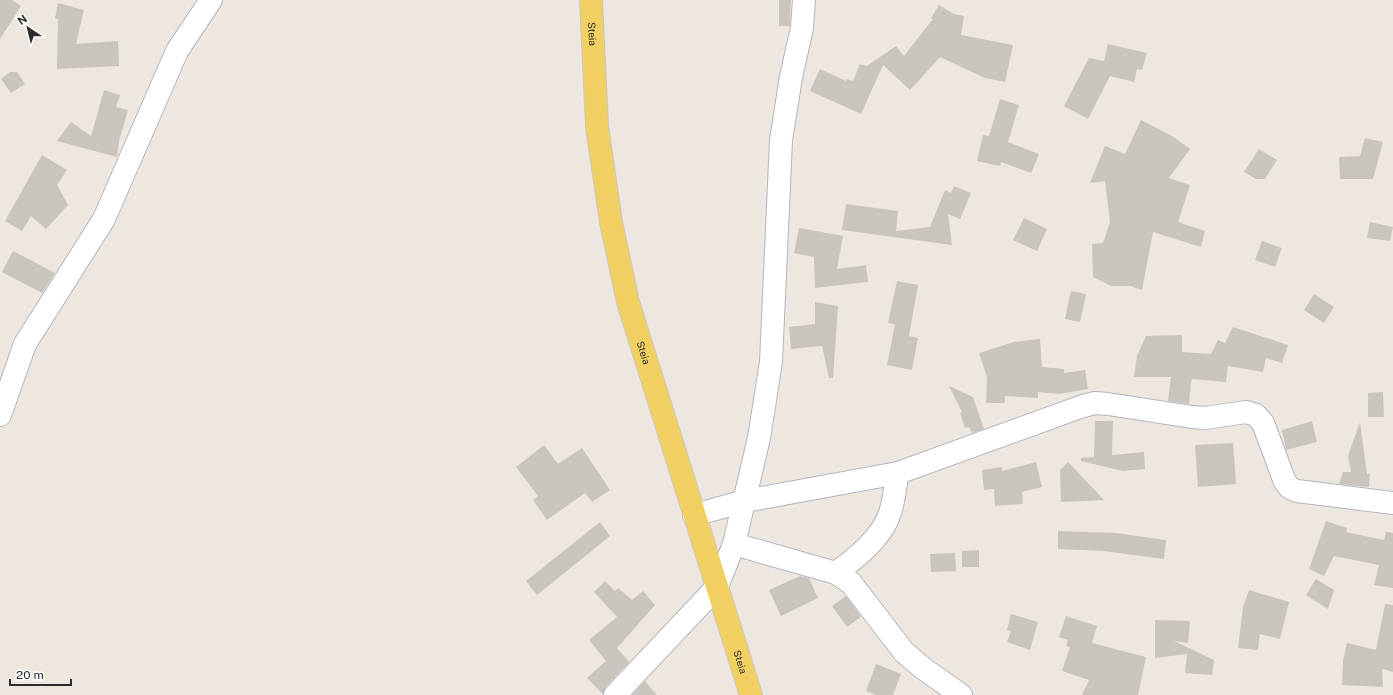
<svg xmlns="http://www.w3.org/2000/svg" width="1393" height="695" font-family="'Public Sans',sans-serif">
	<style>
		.building { fill: #c9c4be }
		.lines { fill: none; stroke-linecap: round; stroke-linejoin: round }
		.minor-casing { stroke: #b2b5c0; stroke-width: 24 }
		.major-casing { stroke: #c8c8c8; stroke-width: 24 }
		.minor { stroke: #fff; stroke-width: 22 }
		.major { stroke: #f1d061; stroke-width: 22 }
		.labels { text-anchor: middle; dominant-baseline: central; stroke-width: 3.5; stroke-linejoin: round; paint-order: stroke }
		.street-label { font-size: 10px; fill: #2c2c2c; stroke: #fff }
	</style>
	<rect width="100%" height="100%" fill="#eee7df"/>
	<!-- building -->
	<g class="building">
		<path d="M 0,0 L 12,0 L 21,6 L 0,39 Z"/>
		<path d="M 779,0 L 791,0 L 790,26 L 779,26 Z"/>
		<path d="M 58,3 L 84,10 L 76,44 L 118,41 L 119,66 L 57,69 L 58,19 L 55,18 Z"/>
		<path d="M 939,5 L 954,14 L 964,16 L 961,35 L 1013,45 L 1005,82 L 985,78 L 940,57 L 910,90 L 883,65 L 861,114 L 810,91 L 820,69 L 846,81 L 847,79 L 853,81 L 860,64 L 867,66 L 896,46 L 904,56 L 933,19 L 931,18 Z"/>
		<path d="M 1108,44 L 1147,53 L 1142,70 L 1137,69 L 1134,82 L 1110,76 L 1088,119 L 1064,106 L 1089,58 L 1104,61 Z"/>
		<path d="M 10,72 L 17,72 L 25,84 L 11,93 L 1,79 Z"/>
		<path d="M 104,90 L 120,95 L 116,107 L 128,110 L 119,141 L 117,157 L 57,141 L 71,122 L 91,136 Z"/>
		<path d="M 1000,99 L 1019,105 L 1008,142 L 1039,154 L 1031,173 L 1001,162 L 1000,166 L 977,161 L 983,135 L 989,136 Z"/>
		<path d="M 1141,120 L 1172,136 L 1190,149 L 1169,178 L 1190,185 L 1178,222 L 1205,231 L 1201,247 L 1153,232 L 1142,290 L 1130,286 L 1111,286 L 1093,277 L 1092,244 L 1103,243 L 1110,222 L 1105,181 L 1090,183 L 1105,146 L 1125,154 Z"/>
		<path d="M 1365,138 L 1383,142 L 1373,179 L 1340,179 L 1339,157 L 1360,156 Z"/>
		<path d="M 1259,149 L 1277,160 L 1265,179 L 1256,179 L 1244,172 Z"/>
		<path d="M 42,155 L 67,170 L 57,185 L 68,205 L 46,229 L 31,216 L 22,231 L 5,221 Z"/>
		<path d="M 954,186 L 971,193 L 960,219 L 948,214 L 952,245 L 842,230 L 846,204 L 898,211 L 896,231 L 930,227 L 945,190 L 951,193 Z"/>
		<path d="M 1024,218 L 1047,229 L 1037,251 L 1013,240 Z"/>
		<path d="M 1370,222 L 1393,227 L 1390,241 L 1367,238 Z"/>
		<path d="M 799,228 L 843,236 L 837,269 L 866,265 L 868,282 L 815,288 L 814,257 L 794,253 Z"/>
		<path d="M 1262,241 L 1282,248 L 1275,267 L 1255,260 Z"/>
		<path d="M 13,251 L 55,273 L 42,293 L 2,272 Z"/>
		<path d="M 897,281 L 918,285 L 909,336 L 918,338 L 912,370 L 887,365 L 895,324 L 888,323 Z"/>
		<path d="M 1071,291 L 1086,294 L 1080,322 L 1065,319 Z"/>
		<path d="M 1314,294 L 1334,307 L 1324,323 L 1304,310 Z"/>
		<path d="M 815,302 L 838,306 L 833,378 L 829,378 L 822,346 L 791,349 L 789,327 L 815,324 Z"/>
		<path d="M 1233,327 L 1288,345 L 1282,363 L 1266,358 L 1263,372 L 1228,366 L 1226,382 L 1193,379 L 1191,381 L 1189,404 L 1168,401 L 1171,377 L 1134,377 L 1137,356 L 1146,336 L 1182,335 L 1182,352 L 1211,354 L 1218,340 L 1225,343 Z"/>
		<path d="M 1040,339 L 1042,367 L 1064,369 L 1064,373 L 1085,370 L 1088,389 L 1059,394 L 1038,392 L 1038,398 L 1005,396 L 1005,403 L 986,403 L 987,377 L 979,353 L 1014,342 Z"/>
		<path d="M 949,386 L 973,397 L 984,429 L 972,433 L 969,427 L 965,428 L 960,413 L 962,412 Z"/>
		<path d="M 1383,392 L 1384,417 L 1368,417 L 1368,393 Z"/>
		<path d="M 1095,421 L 1113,421 L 1112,455 L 1144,452 L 1145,469 L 1123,471 L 1081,461 L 1081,458 L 1094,457 Z"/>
		<path d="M 1312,421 L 1317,442 L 1286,450 L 1282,430 Z"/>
		<path d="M 1360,422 L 1367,474 L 1370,474 L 1369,487 L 1339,484 L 1343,472 L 1351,472 L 1348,456 Z"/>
		<path d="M 1233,443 L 1236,484 L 1198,487 L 1195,445 Z"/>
		<path d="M 544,445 L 558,464 L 582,448 L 610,490 L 592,502 L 585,493 L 547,520 L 533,500 L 538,496 L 516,467 Z"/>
		<path d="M 1036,462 L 1042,487 L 1022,492 L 1023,504 L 995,506 L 994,489 L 984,490 L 982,470 L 1002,467 L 1002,471 Z"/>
		<path d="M 1068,462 L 1104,500 L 1061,502 L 1060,470 Z"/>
		<path d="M 1326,521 L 1347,528 L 1346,532 L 1384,540 L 1386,532 L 1393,533 L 1393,588 L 1374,585 L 1379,565 L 1334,556 L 1324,576 L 1309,569 Z"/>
		<path d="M 600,522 L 610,536 L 537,595 L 526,581 Z"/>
		<path d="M 1058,531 L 1116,533 L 1166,540 L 1164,559 L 1103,551 L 1058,549 Z"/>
		<path d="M 979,550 L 979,567 L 962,567 L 962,551 Z"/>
		<path d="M 955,553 L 956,571 L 931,572 L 930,554 Z"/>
		<path d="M 800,576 L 809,578 L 818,598 L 781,616 L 769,590 Z"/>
		<path d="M 1316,579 L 1334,590 L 1328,609 L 1306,595 Z"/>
		<path d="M 605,581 L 615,591 L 618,588 L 632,600 L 643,591 L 655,605 L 617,648 L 629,662 L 606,686 L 603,694 L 587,678 L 606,661 L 589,640 L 617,617 L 594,592 Z"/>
		<path d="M 1249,590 L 1289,602 L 1280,639 L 1260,634 L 1258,650 L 1238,648 L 1243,607 Z"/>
		<path d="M 846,596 L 861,617 L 847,627 L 832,606 Z"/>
		<path d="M 1385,604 L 1393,605 L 1393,672 L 1382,669 L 1383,687 L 1342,685 L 1343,661 L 1347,643 L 1376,650 Z"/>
		<path d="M 1011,614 L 1038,622 L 1030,650 L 1007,642 L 1011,631 L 1007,630 Z"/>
		<path d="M 1066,616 L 1097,626 L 1092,643 L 1146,657 L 1138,695 L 1082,695 L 1089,680 L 1062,671 L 1070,647 L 1066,646 L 1068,640 L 1059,637 Z"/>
		<path d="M 1155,620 L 1190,621 L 1188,643 L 1174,641 L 1214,660 L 1212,675 L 1185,673 L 1187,654 L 1155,658 Z"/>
		<path d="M 876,664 L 901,674 L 893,695 L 876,695 L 866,691 Z"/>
		<path d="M 645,681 L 657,695 L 632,695 Z"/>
	</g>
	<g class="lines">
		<defs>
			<g id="minor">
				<path d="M 0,415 L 25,344 L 104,219 L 177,51 L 211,0"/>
				<path d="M 694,515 L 745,501 L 898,473 L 1083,406 L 1095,403 L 1108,404 L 1192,417 L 1205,418 L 1246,412 L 1256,415 L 1263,423 L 1285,482 L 1290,488 L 1297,491 L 1393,503"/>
				<path d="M 734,544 L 836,573 L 851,583 L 904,652 L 924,669 L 961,695"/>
				<path d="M 836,573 C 856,558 882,538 890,513 C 894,501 895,486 898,473"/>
				<path d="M 615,695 L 717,587 L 734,544 L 759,438 L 771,362 L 781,140 L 791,77 L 802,28 L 804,0"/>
			</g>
			<g id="major">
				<path id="s1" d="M 591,0 L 597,126 L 611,222 L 628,302 L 751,695"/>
			</g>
		</defs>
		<!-- minor casing -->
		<use href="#minor" class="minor-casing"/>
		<!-- major casing -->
		<use href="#major" class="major-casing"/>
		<!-- minor -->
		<use href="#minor" class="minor"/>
		<!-- major -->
		<use href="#major" class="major"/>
	</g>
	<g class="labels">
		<!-- street labels -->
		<g class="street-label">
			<text stroke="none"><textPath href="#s1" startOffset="34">Steia</textPath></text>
			<text stroke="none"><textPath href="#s1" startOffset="358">Steia</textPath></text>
			<text stroke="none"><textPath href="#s1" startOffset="682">Steia</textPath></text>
		</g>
	</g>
	<!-- north arrow -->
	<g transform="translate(28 28) rotate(325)" stroke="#ffffff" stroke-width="3" paint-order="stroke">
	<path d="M0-3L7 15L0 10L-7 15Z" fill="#2c2c2c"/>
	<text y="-6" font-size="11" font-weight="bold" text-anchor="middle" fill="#2c2c2c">N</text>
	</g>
	<!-- scale -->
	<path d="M10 679v6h61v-6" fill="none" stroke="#2c2c2c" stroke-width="2"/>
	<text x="16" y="679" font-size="12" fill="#2c2c2c" stroke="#ffffff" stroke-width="3" paint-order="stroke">20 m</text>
</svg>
